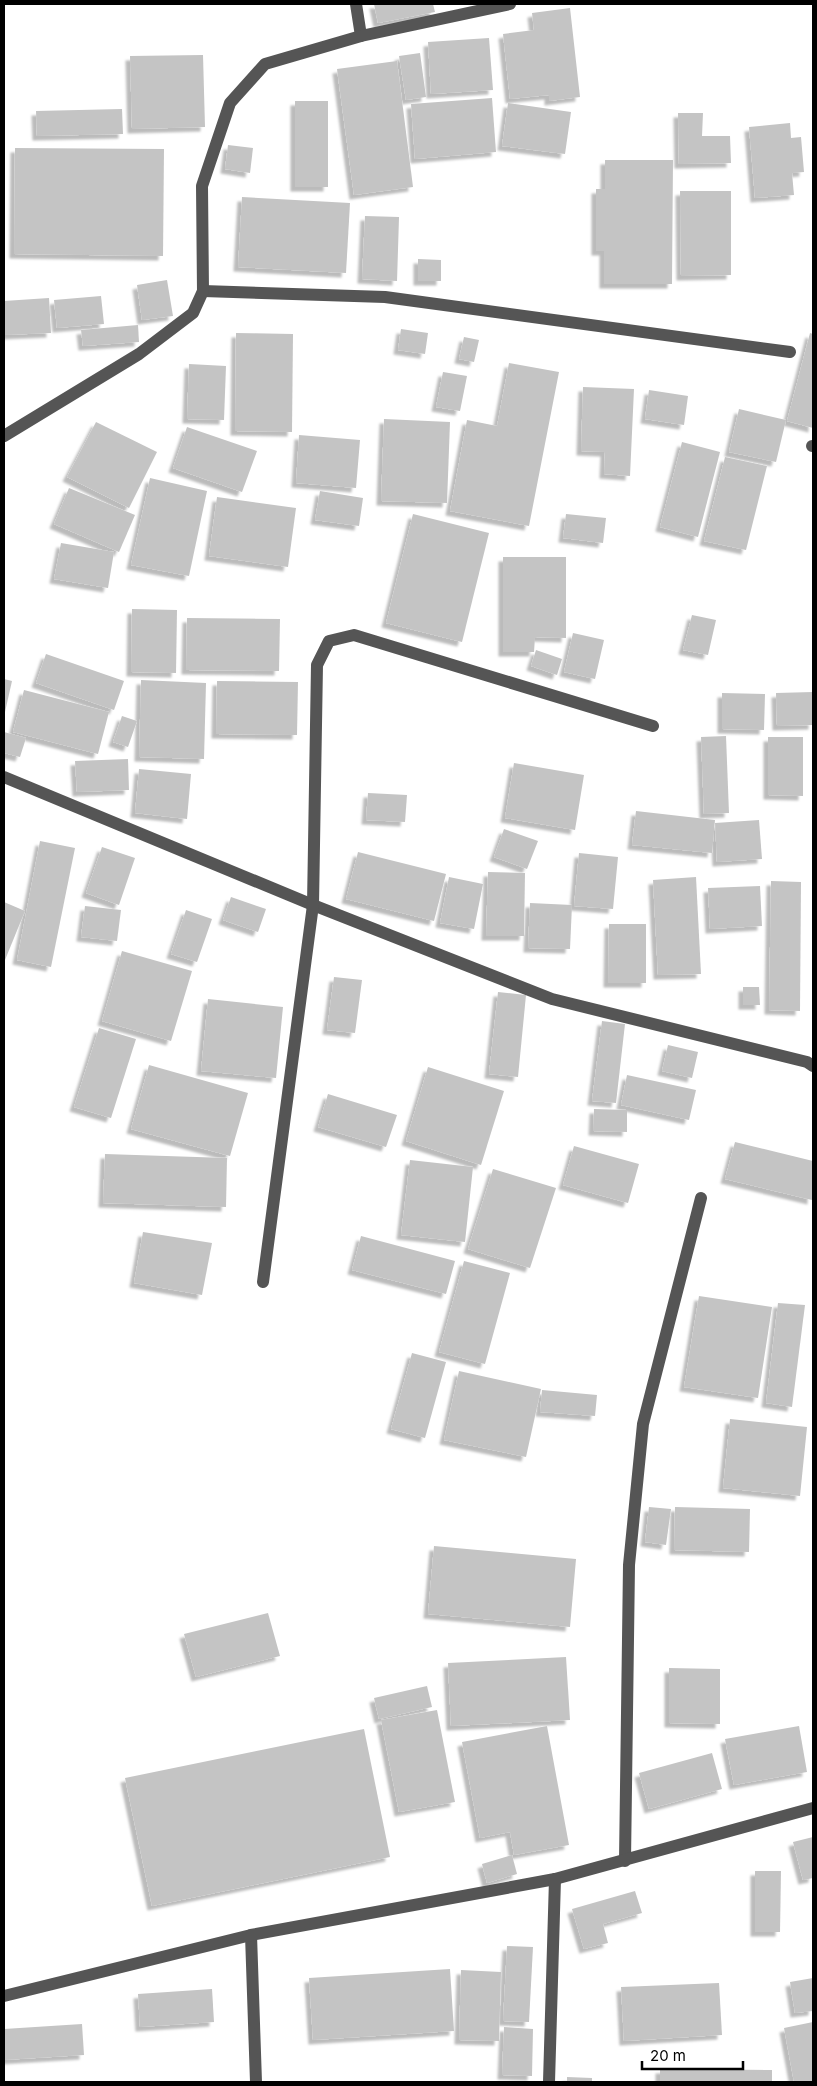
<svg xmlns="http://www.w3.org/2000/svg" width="817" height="2086" font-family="Inter,sans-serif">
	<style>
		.building { fill: #c4c4c4; filter: url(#shadow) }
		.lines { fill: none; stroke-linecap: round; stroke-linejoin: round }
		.minor { stroke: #555; stroke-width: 12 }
	</style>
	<defs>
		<filter id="shadow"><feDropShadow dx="-4.5" dy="4.5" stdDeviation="1" flood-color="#0004"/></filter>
	</defs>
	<rect width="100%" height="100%" fill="#fff"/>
	<!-- building -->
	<g class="building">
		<path d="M 374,4 L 433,4 L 435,12 L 378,23 Z"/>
		<path d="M 570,8 L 580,97 L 549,101 L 549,95 L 510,99 L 503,34 L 534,30 L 532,13 Z"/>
		<path d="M 489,38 L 493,90 L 431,94 L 428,42 Z"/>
		<path d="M 420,53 L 426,97 L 406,100 L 399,56 Z"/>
		<path d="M 203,55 L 205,127 L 132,129 L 130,56 Z"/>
		<path d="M 397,61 L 413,187 L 354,195 L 337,69 Z"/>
		<path d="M 492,98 L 496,152 L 415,159 L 411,104 Z"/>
		<rect x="295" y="101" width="33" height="86"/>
		<path d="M 508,103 L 571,112 L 565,154 L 502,146 Z"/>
		<path d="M 122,109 L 123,134 L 37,136 L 36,111 Z"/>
		<path d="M 678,113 L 703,113 L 702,136 L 730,136 L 731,163 L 679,164 Z"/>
		<path d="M 790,123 L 791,138 L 801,137 L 804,172 L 792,173 L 794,195 L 755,198 L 749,127 Z"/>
		<path d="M 228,145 L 253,148 L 250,173 L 225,169 Z"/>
		<path d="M 15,148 L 164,149 L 163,256 L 14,254 Z"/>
		<path d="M 605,160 L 673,160 L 672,284 L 604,284 L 604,251 L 596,251 L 596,189 L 605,189 Z"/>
		<path d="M 680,191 L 731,191 L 731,275 L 681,276 Z"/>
		<path d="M 242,197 L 350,203 L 346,273 L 238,267 Z"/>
		<path d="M 365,216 L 399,217 L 397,281 L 362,279 Z"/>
		<path d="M 418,259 L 441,260 L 441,281 L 418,281 Z"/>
		<path d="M 167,280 L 173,316 L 142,320 L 137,285 Z"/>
		<path d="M 101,296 L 104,324 L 57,328 L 54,300 Z"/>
		<path d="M 49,298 L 51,333 L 4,335 L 4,301 Z"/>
		<path d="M 138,325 L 139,342 L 83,346 L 81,330 Z"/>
		<path d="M 401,329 L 428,333 L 425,354 L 398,350 Z"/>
		<path d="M 236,333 L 293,334 L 292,432 L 235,431 Z"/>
		<path d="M 810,333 L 813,334 L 813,428 L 787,421 Z"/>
		<path d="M 464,337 L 479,340 L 474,362 L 459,359 Z"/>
		<path d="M 509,363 L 559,372 L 529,526 L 450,511 L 467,420 L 497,426 Z"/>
		<path d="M 189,364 L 226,366 L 224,420 L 187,419 Z"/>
		<path d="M 443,372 L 467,376 L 460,411 L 436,407 Z"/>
		<path d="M 583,387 L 634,389 L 630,476 L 604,474 L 605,452 L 581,451 Z"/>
		<path d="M 649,390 L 688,396 L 684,425 L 645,419 Z"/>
		<path d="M 739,409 L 786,420 L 776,462 L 729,452 Z"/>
		<path d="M 384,419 L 450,422 L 447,503 L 381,501 Z"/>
		<path d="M 96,422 L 157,452 L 129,508 L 67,477 Z"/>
		<path d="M 187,427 L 257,451 L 242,492 L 173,468 Z"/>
		<path d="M 299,435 L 360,440 L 356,488 L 296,483 Z"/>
		<path d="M 682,442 L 720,452 L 698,537 L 660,527 Z"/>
		<path d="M 725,457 L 767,466 L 746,550 L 704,541 Z"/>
		<path d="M 150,478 L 207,491 L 189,576 L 131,565 Z"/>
		<path d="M 69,488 L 135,515 L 119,552 L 54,524 Z"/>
		<path d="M 320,491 L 363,498 L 359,526 L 315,520 Z"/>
		<path d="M 217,497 L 296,508 L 288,567 L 209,556 Z"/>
		<path d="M 413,514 L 489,533 L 462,642 L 386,623 Z"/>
		<path d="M 566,514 L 606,518 L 603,543 L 563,538 Z"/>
		<path d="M 61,543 L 114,552 L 108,588 L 54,579 Z"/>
		<path d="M 503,557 L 566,557 L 566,638 L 535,637 L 534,652 L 503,652 Z"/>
		<path d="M 132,609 L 177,610 L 176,673 L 131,672 Z"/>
		<path d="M 692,615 L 716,620 L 708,655 L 683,650 Z"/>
		<path d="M 187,618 L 280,619 L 279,671 L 186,670 Z"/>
		<path d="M 573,633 L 604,640 L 595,679 L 564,672 Z"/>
		<path d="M 536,650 L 562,659 L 557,675 L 531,666 Z"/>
		<path d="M 46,654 L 124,681 L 114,710 L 36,683 Z"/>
		<path d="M 4,679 L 12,681 L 5,712 L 4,712 Z"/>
		<path d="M 141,680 L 206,683 L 204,759 L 139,757 Z"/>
		<path d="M 217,681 L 298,682 L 297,735 L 216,734 Z"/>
		<path d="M 24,690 L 109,712 L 98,754 L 13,732 Z"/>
		<path d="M 813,692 L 813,725 L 777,726 L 776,693 Z"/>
		<path d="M 722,693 L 765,694 L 764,730 L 722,729 Z"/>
		<path d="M 122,716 L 137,721 L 128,747 L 113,742 Z"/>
		<path d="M 4,732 L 26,738 L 20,757 L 4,753 Z"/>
		<path d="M 726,736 L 729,813 L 704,814 L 701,737 Z"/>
		<path d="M 768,737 L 803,737 L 803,796 L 768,795 Z"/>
		<path d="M 128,759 L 129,790 L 77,792 L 75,761 Z"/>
		<path d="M 514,763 L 584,775 L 575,830 L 505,818 Z"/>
		<path d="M 139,769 L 191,774 L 187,819 L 135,813 Z"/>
		<path d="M 368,793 L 407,795 L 405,822 L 366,820 Z"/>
		<path d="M 636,811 L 715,820 L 712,853 L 632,845 Z"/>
		<path d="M 759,820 L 762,859 L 717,862 L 715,823 Z"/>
		<path d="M 504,829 L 538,841 L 527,869 L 494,857 Z"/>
		<path d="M 40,841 L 75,848 L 51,967 L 17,960 Z"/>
		<path d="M 102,847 L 135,858 L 119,905 L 86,893 Z"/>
		<path d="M 358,852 L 446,874 L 434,921 L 346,899 Z"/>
		<path d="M 579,853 L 618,857 L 613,909 L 574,906 Z"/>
		<path d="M 488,872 L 525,873 L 524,936 L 486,936 Z"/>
		<path d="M 449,877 L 483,884 L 474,929 L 440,923 Z"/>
		<path d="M 696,877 L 701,974 L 658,975 L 653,880 Z"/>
		<path d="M 771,881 L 801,882 L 800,1011 L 769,1010 Z"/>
		<path d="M 760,886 L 762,926 L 710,929 L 708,888 Z"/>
		<path d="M 231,897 L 266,909 L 258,932 L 223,920 Z"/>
		<path d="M 4,902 L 25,911 L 5,960 L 4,960 Z"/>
		<path d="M 530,903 L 572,905 L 570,949 L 528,948 Z"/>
		<path d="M 85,906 L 121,910 L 117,941 L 81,937 Z"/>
		<path d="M 186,910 L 212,919 L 197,962 L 171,954 Z"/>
		<path d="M 609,924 L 646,924 L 646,983 L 608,983 Z"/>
		<path d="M 122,951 L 192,971 L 171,1041 L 102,1021 Z"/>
		<path d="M 334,977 L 362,980 L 355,1033 L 327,1030 Z"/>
		<path d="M 743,987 L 759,987 L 760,1005 L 743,1005 Z"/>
		<path d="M 498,992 L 526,995 L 518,1077 L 489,1074 Z"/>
		<path d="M 208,999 L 283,1007 L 276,1078 L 201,1071 Z"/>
		<path d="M 602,1021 L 625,1024 L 616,1103 L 592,1101 Z"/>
		<path d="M 99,1028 L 136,1039 L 111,1118 L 74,1107 Z"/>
		<path d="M 668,1045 L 698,1052 L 692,1078 L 662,1071 Z"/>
		<path d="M 149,1065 L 248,1093 L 230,1156 L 131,1129 Z"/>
		<path d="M 428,1067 L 504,1091 L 481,1165 L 406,1141 Z"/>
		<path d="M 627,1075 L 696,1090 L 689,1120 L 621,1105 Z"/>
		<path d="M 328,1094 L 397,1115 L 386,1147 L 318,1127 Z"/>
		<path d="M 594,1109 L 627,1110 L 627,1132 L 593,1131 Z"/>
		<path d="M 735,1142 L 813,1161 L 812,1200 L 725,1179 Z"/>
		<path d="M 574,1146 L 639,1164 L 628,1203 L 563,1185 Z"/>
		<path d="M 105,1154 L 227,1158 L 226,1207 L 103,1203 Z"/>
		<path d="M 410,1160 L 473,1167 L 465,1242 L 401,1235 Z"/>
		<path d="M 493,1169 L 556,1188 L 530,1268 L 468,1249 Z"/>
		<path d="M 143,1232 L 212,1243 L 202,1295 L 134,1283 Z"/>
		<path d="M 361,1236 L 455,1261 L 446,1294 L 352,1270 Z"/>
		<path d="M 464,1261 L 510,1273 L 485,1364 L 439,1352 Z"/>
		<path d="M 699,1296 L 772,1307 L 758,1398 L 684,1387 Z"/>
		<path d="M 778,1303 L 805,1305 L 792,1407 L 766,1403 Z"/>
		<path d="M 412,1353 L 446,1362 L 425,1438 L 391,1429 Z"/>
		<path d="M 459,1371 L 541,1389 L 526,1457 L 444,1440 Z"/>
		<path d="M 542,1390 L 597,1395 L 595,1416 L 540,1412 Z"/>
		<path d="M 730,1419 L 807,1427 L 800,1496 L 723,1488 Z"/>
		<path d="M 649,1507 L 671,1509 L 666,1545 L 645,1542 Z"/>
		<path d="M 675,1507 L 750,1509 L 749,1552 L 674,1550 Z"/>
		<path d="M 434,1546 L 576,1559 L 570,1627 L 428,1614 Z"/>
		<path d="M 268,1613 L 280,1656 L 196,1677 L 184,1634 Z"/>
		<path d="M 566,1657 L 570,1720 L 451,1726 L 448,1663 Z"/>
		<path d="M 669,1668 L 720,1669 L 720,1724 L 669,1723 Z"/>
		<path d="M 427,1686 L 432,1707 L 379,1719 L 374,1698 Z"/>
		<path d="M 437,1710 L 455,1802 L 399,1812 L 381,1720 Z"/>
		<path d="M 547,1726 L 569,1845 L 514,1855 L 510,1832 L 480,1838 L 462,1742 Z"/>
		<path d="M 799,1726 L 807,1772 L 734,1785 L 725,1739 Z"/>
		<path d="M 364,1729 L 390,1857 L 152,1906 L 125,1778 Z"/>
		<path d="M 712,1753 L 722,1789 L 649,1809 L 639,1773 Z"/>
		<path d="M 813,1837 L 813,1878 L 803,1880 L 793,1842 Z"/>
		<path d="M 512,1855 L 517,1874 L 487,1883 L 482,1864 Z"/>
		<path d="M 755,1871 L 781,1871 L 780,1932 L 755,1932 Z"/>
		<path d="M 635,1891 L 642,1913 L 603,1924 L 608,1943 L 584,1949 L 572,1909 Z"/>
		<path d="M 507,1946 L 533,1947 L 529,2022 L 503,2021 Z"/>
		<path d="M 450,1969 L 454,2031 L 313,2040 L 309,1978 Z"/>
		<path d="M 461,1970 L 501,1972 L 499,2041 L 459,2040 Z"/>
		<path d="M 813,1978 L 813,2011 L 795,2013 L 790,1982 Z"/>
		<path d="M 719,1983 L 722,2035 L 624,2041 L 621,1987 Z"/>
		<path d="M 212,1989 L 214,2022 L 140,2027 L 138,1994 Z"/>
		<path d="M 813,2022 L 813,2082 L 794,2082 L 784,2028 Z"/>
		<path d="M 82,2024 L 84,2055 L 4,2060 L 4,2029 Z"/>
		<path d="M 504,2027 L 533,2029 L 532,2076 L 502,2075 Z"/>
		<path d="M 660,2069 L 772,2070 L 772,2082 L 660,2082 Z"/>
		<path d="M 567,2077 L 592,2078 L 592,2082 L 567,2082 Z"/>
	</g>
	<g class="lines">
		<!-- minor -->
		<g class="minor">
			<path d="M 356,4 L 361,36"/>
			<path d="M 203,291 L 385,297 L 790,352"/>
			<path d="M 4,436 L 139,354 L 193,313 L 203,291 L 202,186 L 230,103 L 265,64 L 361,36 L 510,4"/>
			<path d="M 812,446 L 813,446"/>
			<path d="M 4,777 L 313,905 L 552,999 L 807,1062 L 813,1066"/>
			<path d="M 263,1282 L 313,905 L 317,665 L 329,641 L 354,635 L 653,726"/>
			<path d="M 625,1861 L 629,1565 L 643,1424 L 701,1198"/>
			<path d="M 251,1935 L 256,2082"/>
			<path d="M 4,1996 L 251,1935 L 555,1879 L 813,1808"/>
			<path d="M 549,2082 L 555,1879"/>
		</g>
	</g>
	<!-- border -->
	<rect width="817" height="2086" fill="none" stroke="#000000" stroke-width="10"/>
	<!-- scale -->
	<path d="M642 2061v8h101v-8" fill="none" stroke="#000000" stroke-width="2.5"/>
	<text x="650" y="2061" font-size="15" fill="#000000" stroke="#ffffff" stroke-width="4" paint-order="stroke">20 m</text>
</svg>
